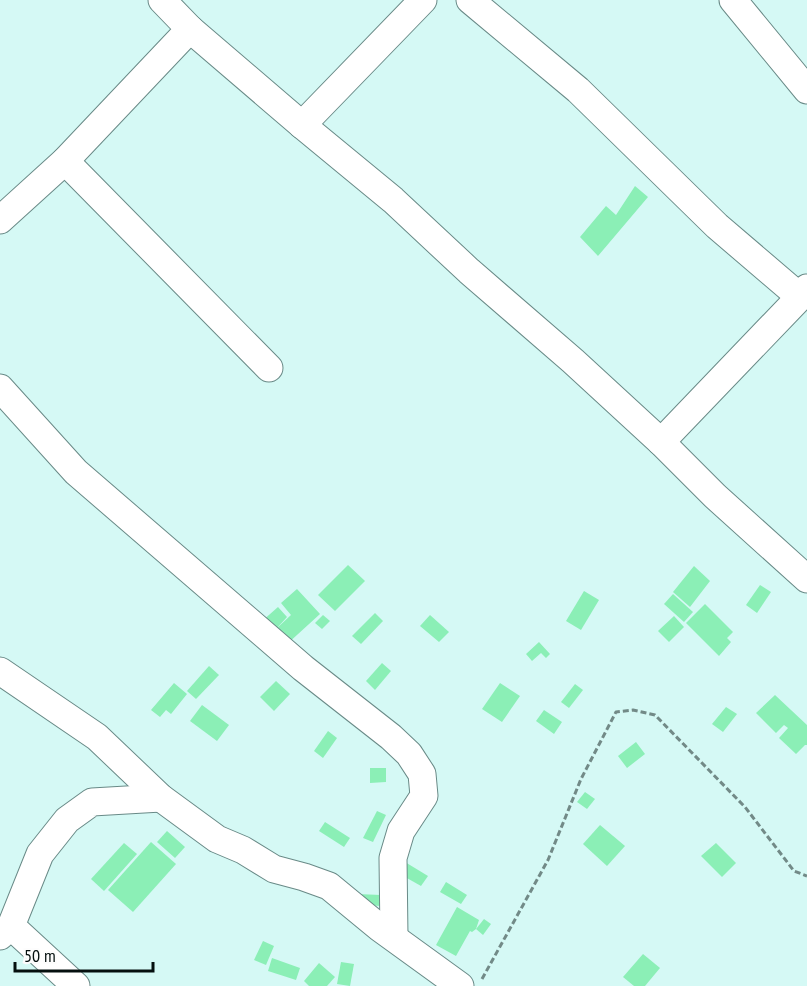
<svg xmlns="http://www.w3.org/2000/svg" width="807" height="986" font-family="'PT Sans Narrow',sans-serif">
	<style>
		.building { fill: #8befb6 }
		.lines { fill: none; stroke-linecap: round; stroke-linejoin: round }
		.minor-casing { stroke: #698a87; stroke-width: 29 }
		.path { stroke: #728a87; stroke-width: 3; stroke-dasharray: 6 3; stroke-linecap: butt }
		.minor { stroke: #fff; stroke-width: 27 }
	</style>
	<rect width="100%" height="100%" fill="#d5f9f5"/>
	<!-- building -->
	<g class="building">
		<path d="M 635,186 L 648,197 L 598,256 L 580,237 L 606,206 L 616,215 Z"/>
		<path d="M 348,565 L 365,581 L 335,611 L 318,595 Z"/>
		<path d="M 694,566 L 710,581 L 690,607 L 673,592 Z"/>
		<path d="M 760,585 L 771,592 L 757,613 L 746,605 Z"/>
		<path d="M 297,589 L 320,614 L 286,645 L 261,622 L 278,607 L 287,617 L 276,629 L 291,615 L 281,603 Z"/>
		<path d="M 584,591 L 599,600 L 581,630 L 566,621 Z"/>
		<path d="M 673,594 L 693,612 L 684,622 L 664,604 Z"/>
		<path d="M 705,604 L 733,632 L 727,638 L 731,642 L 719,656 L 686,623 Z"/>
		<path d="M 375,613 L 383,621 L 361,644 L 352,636 Z"/>
		<path d="M 323,615 L 330,621 L 322,629 L 315,623 Z"/>
		<path d="M 430,615 L 449,632 L 439,642 L 420,626 Z"/>
		<path d="M 674,616 L 684,627 L 669,642 L 658,631 Z"/>
		<path d="M 539,642 L 550,654 L 546,658 L 541,653 L 532,661 L 526,654 Z"/>
		<path d="M 382,663 L 391,671 L 375,690 L 366,681 Z"/>
		<path d="M 209,666 L 219,675 L 196,699 L 187,691 Z"/>
		<path d="M 276,681 L 290,694 L 274,711 L 260,697 Z"/>
		<path d="M 174,683 L 187,694 L 171,714 L 166,710 L 160,717 L 151,710 Z"/>
		<path d="M 500,683 L 520,696 L 502,722 L 482,709 Z"/>
		<path d="M 575,684 L 583,690 L 569,708 L 561,702 Z"/>
		<path d="M 775,695 L 807,725 L 807,745 L 805,745 L 796,754 L 779,738 L 788,728 L 784,725 L 776,733 L 756,713 Z"/>
		<path d="M 202,705 L 229,725 L 217,741 L 190,721 Z"/>
		<path d="M 726,707 L 737,714 L 723,732 L 712,724 Z"/>
		<path d="M 544,710 L 562,722 L 554,734 L 536,721 Z"/>
		<path d="M 328,731 L 337,738 L 323,758 L 314,751 Z"/>
		<path d="M 636,742 L 645,754 L 627,768 L 618,756 Z"/>
		<path d="M 370,768 L 386,768 L 386,782 L 370,783 Z"/>
		<path d="M 585,792 L 595,799 L 587,809 L 577,802 Z"/>
		<path d="M 377,811 L 386,815 L 373,842 L 363,838 Z"/>
		<path d="M 325,822 L 350,838 L 344,847 L 319,831 Z"/>
		<path d="M 600,825 L 625,846 L 607,866 L 583,844 Z"/>
		<path d="M 167,831 L 185,847 L 175,858 L 157,842 Z"/>
		<path d="M 151,842 L 176,864 L 133,912 L 108,890 Z"/>
		<path d="M 124,843 L 137,854 L 104,891 L 91,879 Z"/>
		<path d="M 716,843 L 736,863 L 722,877 L 701,856 Z"/>
		<path d="M 405,862 L 428,876 L 421,886 L 398,873 Z"/>
		<path d="M 446,882 L 467,895 L 461,904 L 440,892 Z"/>
		<path d="M 357,894 L 381,895 L 380,906 L 356,904 Z"/>
		<path d="M 457,907 L 479,920 L 476,929 L 472,932 L 470,931 L 456,956 L 436,945 Z"/>
		<path d="M 484,919 L 491,924 L 483,935 L 476,929 Z"/>
		<path d="M 263,941 L 274,946 L 266,965 L 254,960 Z"/>
		<path d="M 643,954 L 660,968 L 645,986 L 634,986 L 623,977 Z"/>
		<path d="M 272,958 L 300,968 L 296,980 L 268,971 Z"/>
		<path d="M 341,962 L 354,964 L 350,986 L 337,984 Z"/>
		<path d="M 319,963 L 335,977 L 327,986 L 309,986 L 304,981 Z"/>
	</g>
	<g class="lines">
		<defs>
			<g id="minor">
				<path d="M 470,0 L 578,90 L 717,226 L 800,297"/>
				<path d="M 733,0 L 807,90"/>
				<path d="M 190,29 L 302,125 L 393,200 L 469,271 L 573,361 L 661,442 L 715,496 L 807,579"/>
				<path d="M 302,125 L 423,0"/>
				<path d="M 65,161 L 269,368"/>
				<path d="M 0,220 L 65,161 L 190,29 L 162,0"/>
				<path d="M 0,388 L 76,472 L 303,668 L 391,737 L 409,754 L 422,774 L 424,796 L 401,831 L 393,858 L 394,937"/>
				<path d="M 661,442 L 800,297 L 807,288"/>
				<path d="M 0,671 L 97,737 L 161,798 L 217,839 L 243,850 L 274,869 L 304,877 L 329,886 L 380,928 L 460,986"/>
				<path d="M 11,926 L 76,986"/>
				<path d="M 0,936 L 11,926 L 40,854 L 67,820 L 92,802 L 161,798"/>
			</g>
		</defs>
		<!-- minor casing -->
		<use href="#minor" class="minor-casing"/>
		<!-- path -->
		<path class="path" d="M 482,979 L 548,860 L 581,779 L 616,712 L 633,710 L 655,715 L 745,807 L 794,871 L 807,876"/>
		<!-- minor -->
		<use href="#minor" class="minor"/>
	</g>
	<!-- scale -->
	<path d="M15 962v9h138v-9" fill="none" stroke="#05100f" stroke-width="3"/>
	<text x="24" y="962" font-size="18" fill="#05100f" stroke="#fdfdfd" stroke-width="4.5" paint-order="stroke">50 m</text>
</svg>
